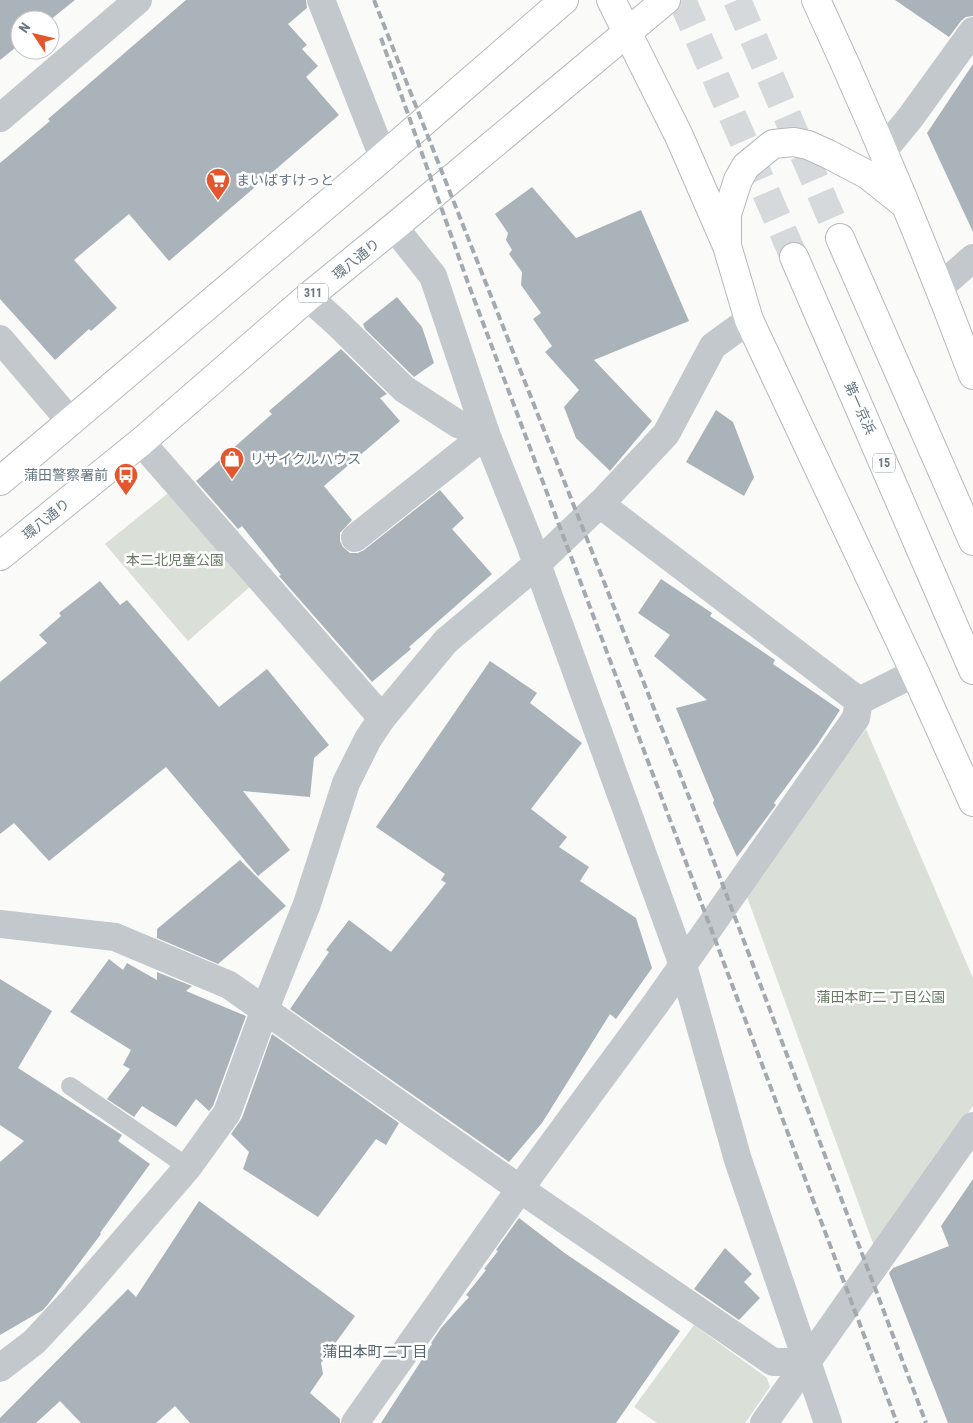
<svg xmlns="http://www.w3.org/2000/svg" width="973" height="1423" font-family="'Roboto Condensed','Noto Sans JP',sans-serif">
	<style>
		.green { fill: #dadfd7 }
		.building { fill: #aab3b9 }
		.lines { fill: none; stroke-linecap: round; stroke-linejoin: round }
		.highway-tunnel { stroke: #d5d9db; stroke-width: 28; stroke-dasharray: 28 14; stroke-linecap: butt }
		.primary-casing { stroke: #b5babe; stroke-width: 30 }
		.highway-casing { stroke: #b4b9bd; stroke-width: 30 }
		.lane { stroke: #c3c8cc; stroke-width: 18 }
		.street { stroke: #c3c8cc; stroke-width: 28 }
		.primary { stroke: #fff; stroke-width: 28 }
		.highway { stroke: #fff; stroke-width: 28 }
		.rail { stroke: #a2aab0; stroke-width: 4; stroke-dasharray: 8 4; stroke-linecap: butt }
		.labels { text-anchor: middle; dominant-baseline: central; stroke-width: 5; stroke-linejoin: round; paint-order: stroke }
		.shield { fill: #fff; stroke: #939fa8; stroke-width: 1 }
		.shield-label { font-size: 12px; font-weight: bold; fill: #657683 }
		.poi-label { font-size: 14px; fill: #657683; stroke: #fff; text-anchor: start }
		.street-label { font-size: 14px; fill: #657683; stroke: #fff }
		.park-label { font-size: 14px; fill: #687a64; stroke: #fff }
		.neighbourhood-label { font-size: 15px; fill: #57646e; stroke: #fff }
	</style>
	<rect width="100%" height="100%" fill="#fafaf8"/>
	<!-- green -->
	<g class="green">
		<path d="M 172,490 L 252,585 L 188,641 L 105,544 Z"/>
		<path d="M 866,729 L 973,978 L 973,1106 L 874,1246 L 746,894 Z"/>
		<path d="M 694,1325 L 767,1378 L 770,1387 L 745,1423 L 657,1423 L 634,1407 Z"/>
	</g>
	<!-- building -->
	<g class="building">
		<path d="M 0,0 L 75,0 L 50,20 L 20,20 L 20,44 L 0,60 Z"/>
		<path d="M 186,0 L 306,0 L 307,8 L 288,24 L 307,45 L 302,49 L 318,66 L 306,77 L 339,115 L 169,261 L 129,214 L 74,260 L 117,308 L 91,331 L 89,329 L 55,360 L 0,299 L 0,163 L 50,121 L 48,119 Z"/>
		<path d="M 895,0 L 973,0 L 973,16 L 966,17 L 961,21 L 949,37 Z"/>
		<path d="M 973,64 L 973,232 L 927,133 Z"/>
		<path d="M 532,187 L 576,238 L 641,210 L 689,321 L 594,360 L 652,421 L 610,471 L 576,438 L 564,407 L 579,390 L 545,352 L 552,346 L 533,319 L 541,313 L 521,285 L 522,272 L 509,254 L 512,250 L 506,240 L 508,233 L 495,214 Z"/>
		<path d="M 397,297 L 422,327 L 434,363 L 414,377 L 365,329 L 363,324 Z"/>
		<path d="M 341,349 L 387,394 L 380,398 L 400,421 L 324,486 L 352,520 L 340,533 L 340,541 L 343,547 L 350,553 L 358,553 L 364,550 L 440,490 L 464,518 L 452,529 L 492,574 L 409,647 L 411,649 L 372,682 L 279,576 L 281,575 L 242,526 L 238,529 L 196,481 L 272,414 L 269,411 Z"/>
		<path d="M 716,410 L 733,422 L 754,477 L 744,496 L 686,462 Z"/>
		<path d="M 661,579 L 712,613 L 710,616 L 775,660 L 773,664 L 840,710 L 817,745 L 774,803 L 776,805 L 737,857 L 713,803 L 714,800 L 676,708 L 707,700 L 654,656 L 670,635 L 638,613 Z"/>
		<path d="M 100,581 L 120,605 L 127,600 L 219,707 L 267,669 L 329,745 L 314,758 L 310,797 L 243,791 L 290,850 L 258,876 L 166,767 L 49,861 L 14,823 L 0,834 L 0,682 L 47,643 L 39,635 L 61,616 L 59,613 Z"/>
		<path d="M 490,661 L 537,693 L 530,703 L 582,743 L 531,809 L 567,837 L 559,847 L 589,867 L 580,881 L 636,918 L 652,968 L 616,1019 L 610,1014 L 542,1123 L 509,1162 L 290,1009 L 329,952 L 326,950 L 349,920 L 391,952 L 446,883 L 441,880 L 445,874 L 376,827 Z"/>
		<path d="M 240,860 L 286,906 L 218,964 L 157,938 L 157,929 Z"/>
		<path d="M 109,959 L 123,970 L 127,963 L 157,980 L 157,972 L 192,986 L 186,991 L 246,1016 L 213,1106 L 209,1111 L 196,1099 L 176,1127 L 142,1106 L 134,1117 L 107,1099 L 130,1069 L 123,1065 L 131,1050 L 70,1012 Z"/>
		<path d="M 0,979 L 52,1011 L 18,1068 L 122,1135 L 118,1141 L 150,1164 L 100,1233 L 101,1234 L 49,1303 L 43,1310 L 0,1335 L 0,1162 L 24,1141 L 0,1125 Z"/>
		<path d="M 272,1034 L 399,1123 L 386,1145 L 376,1139 L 318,1217 L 243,1169 L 249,1152 L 231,1134 L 242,1118 Z"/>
		<path d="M 973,1179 L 973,1423 L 948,1423 L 889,1273 L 893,1268 L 949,1246 L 941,1226 Z"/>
		<path d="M 199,1201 L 355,1316 L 321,1363 L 323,1374 L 310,1393 L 340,1419 L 340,1423 L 190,1423 L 175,1406 L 156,1423 L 81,1423 L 60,1401 L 36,1423 L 0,1423 L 0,1418 L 128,1289 L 136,1297 Z"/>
		<path d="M 519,1218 L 566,1254 L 680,1331 L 661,1358 L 616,1423 L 381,1423 L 432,1344 L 431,1343 L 441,1328 L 469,1297 L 466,1295 L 486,1270 L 484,1269 L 498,1251 L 496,1250 Z"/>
		<path d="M 725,1248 L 752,1274 L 744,1282 L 760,1298 L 739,1320 L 694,1289 Z"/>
	</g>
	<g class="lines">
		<!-- highway-tunnel -->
		<g class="highway-tunnel">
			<path d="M 682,0 L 794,257"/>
			<path d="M 737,0 L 840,238"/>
		</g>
		<defs>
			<g id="primary">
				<path d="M 0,481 L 383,157 L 564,0"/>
				<path d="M 0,556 L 141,442 L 308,297 L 394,227 L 666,0"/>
			</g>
			<g id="highway">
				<path d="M 611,0 L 679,136 L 727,246 L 749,320 L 915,673 L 973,802"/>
				<path d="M 816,0 C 873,123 925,248 973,375"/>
				<path d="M 840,238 L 973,541"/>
				<path d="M 727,242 L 727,214 L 738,180 L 746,166 L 773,144 L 794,142 L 808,145 L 828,154 L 868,175 L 903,203"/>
				<path d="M 794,257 L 973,670"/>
			</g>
		</defs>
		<!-- primary casing -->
		<use href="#primary" class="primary-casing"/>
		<!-- highway casing -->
		<use href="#highway" class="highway-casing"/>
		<!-- lane -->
		<path class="lane" d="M 70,1086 L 188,1167"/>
		<!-- street -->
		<g class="street">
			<path d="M 321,0 L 383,157"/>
			<path d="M 0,118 L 138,0"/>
			<path d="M 882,152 L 910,118 L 973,31"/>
			<path d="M 394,227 L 433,276 L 486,434 L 528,539 L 683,965 L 738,1160 L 828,1423"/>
			<path d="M 940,287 L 973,258"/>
			<path d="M 308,297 L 337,323 L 404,389 L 458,424 L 486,434"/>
			<path d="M 0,339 L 70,421"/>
			<path d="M 141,442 L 382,718"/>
			<path d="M 600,504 L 859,701"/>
			<path d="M 355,538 L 486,434"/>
			<path d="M 0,924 L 115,937 L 229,985 L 520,1189 L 773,1362 L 807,1362"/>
			<path d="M 0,1368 L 34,1342 L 75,1298 L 188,1167 L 227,1113 L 265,1009 L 307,904 L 346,783 L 368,739 L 382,718 L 446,641 L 536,565 L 604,500 L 666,434 L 713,346 L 749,320"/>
			<path d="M 355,1423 L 532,1172 L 657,1002 L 856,718 L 859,701 L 915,673"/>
			<path d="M 764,1423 L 973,1126"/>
		</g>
		<!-- primary -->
		<use href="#primary" class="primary"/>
		<!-- highway -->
		<use href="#highway" class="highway"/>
		<!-- rail -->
		<g class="rail">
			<path d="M 374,0 L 702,830 L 926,1423"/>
			<path d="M 381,38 L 468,283 L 897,1423"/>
		</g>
	</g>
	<!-- icons -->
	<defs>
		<symbol id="supermarket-pin" viewBox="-11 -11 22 30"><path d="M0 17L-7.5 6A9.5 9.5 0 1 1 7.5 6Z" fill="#e4572e" stroke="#fff"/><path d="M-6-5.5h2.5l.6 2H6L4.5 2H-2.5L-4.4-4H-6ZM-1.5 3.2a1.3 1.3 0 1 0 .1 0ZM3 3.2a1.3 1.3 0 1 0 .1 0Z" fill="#fff"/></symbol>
		<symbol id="shop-pin" viewBox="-11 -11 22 30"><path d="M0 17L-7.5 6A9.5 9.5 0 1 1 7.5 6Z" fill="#e4572e" stroke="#fff"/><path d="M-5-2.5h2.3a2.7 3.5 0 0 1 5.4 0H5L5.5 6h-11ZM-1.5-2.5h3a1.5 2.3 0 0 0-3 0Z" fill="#fff"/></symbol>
		<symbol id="bus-pin" viewBox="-11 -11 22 30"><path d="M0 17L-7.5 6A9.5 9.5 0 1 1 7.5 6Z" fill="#e4572e" stroke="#fff"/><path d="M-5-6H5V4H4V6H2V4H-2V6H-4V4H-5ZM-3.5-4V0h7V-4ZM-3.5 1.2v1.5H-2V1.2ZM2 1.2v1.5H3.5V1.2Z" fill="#fff"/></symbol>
	</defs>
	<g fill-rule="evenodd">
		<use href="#supermarket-pin" x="204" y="166" width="28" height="38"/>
		<use href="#shop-pin" x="218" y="445" width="28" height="38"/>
		<use href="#bus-pin" x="112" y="461" width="28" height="38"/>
	</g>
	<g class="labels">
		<!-- shield labels -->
		<g class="shield">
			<rect x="298" y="283.5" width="30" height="19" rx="4"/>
			<rect x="873" y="453.5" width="22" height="19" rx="4"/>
		</g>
		<g class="shield-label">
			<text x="313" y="293">311</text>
			<text x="884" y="463">15</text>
		</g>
		<!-- poi labels -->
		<g class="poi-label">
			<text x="236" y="180">まいばすけっと</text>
			<text x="250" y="459">リサイクルハウス</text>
			<text x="108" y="475" text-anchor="end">蒲田警察署前</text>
		</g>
		<!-- street labels -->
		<g class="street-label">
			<text transform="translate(356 259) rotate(-39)">環八通り</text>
			<text transform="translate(860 408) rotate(66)">第一京浜</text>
			<text transform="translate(46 519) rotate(-39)">環八通り</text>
		</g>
		<!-- park labels -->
		<g class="park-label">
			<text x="175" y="560">本二北児童公園</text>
			<text x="881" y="997">蒲田本町二 丁目公園</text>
		</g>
		<!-- neighbourhood labels -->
		<g class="neighbourhood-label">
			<text x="375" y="1352">蒲田本町二丁目</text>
		</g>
	</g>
	<!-- north arrow -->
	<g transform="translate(35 35) rotate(305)"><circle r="24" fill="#ffffff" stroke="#c1c8cd"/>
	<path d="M0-4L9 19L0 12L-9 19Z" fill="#e4572e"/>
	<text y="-8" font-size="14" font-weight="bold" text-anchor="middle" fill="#657683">N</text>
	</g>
</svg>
